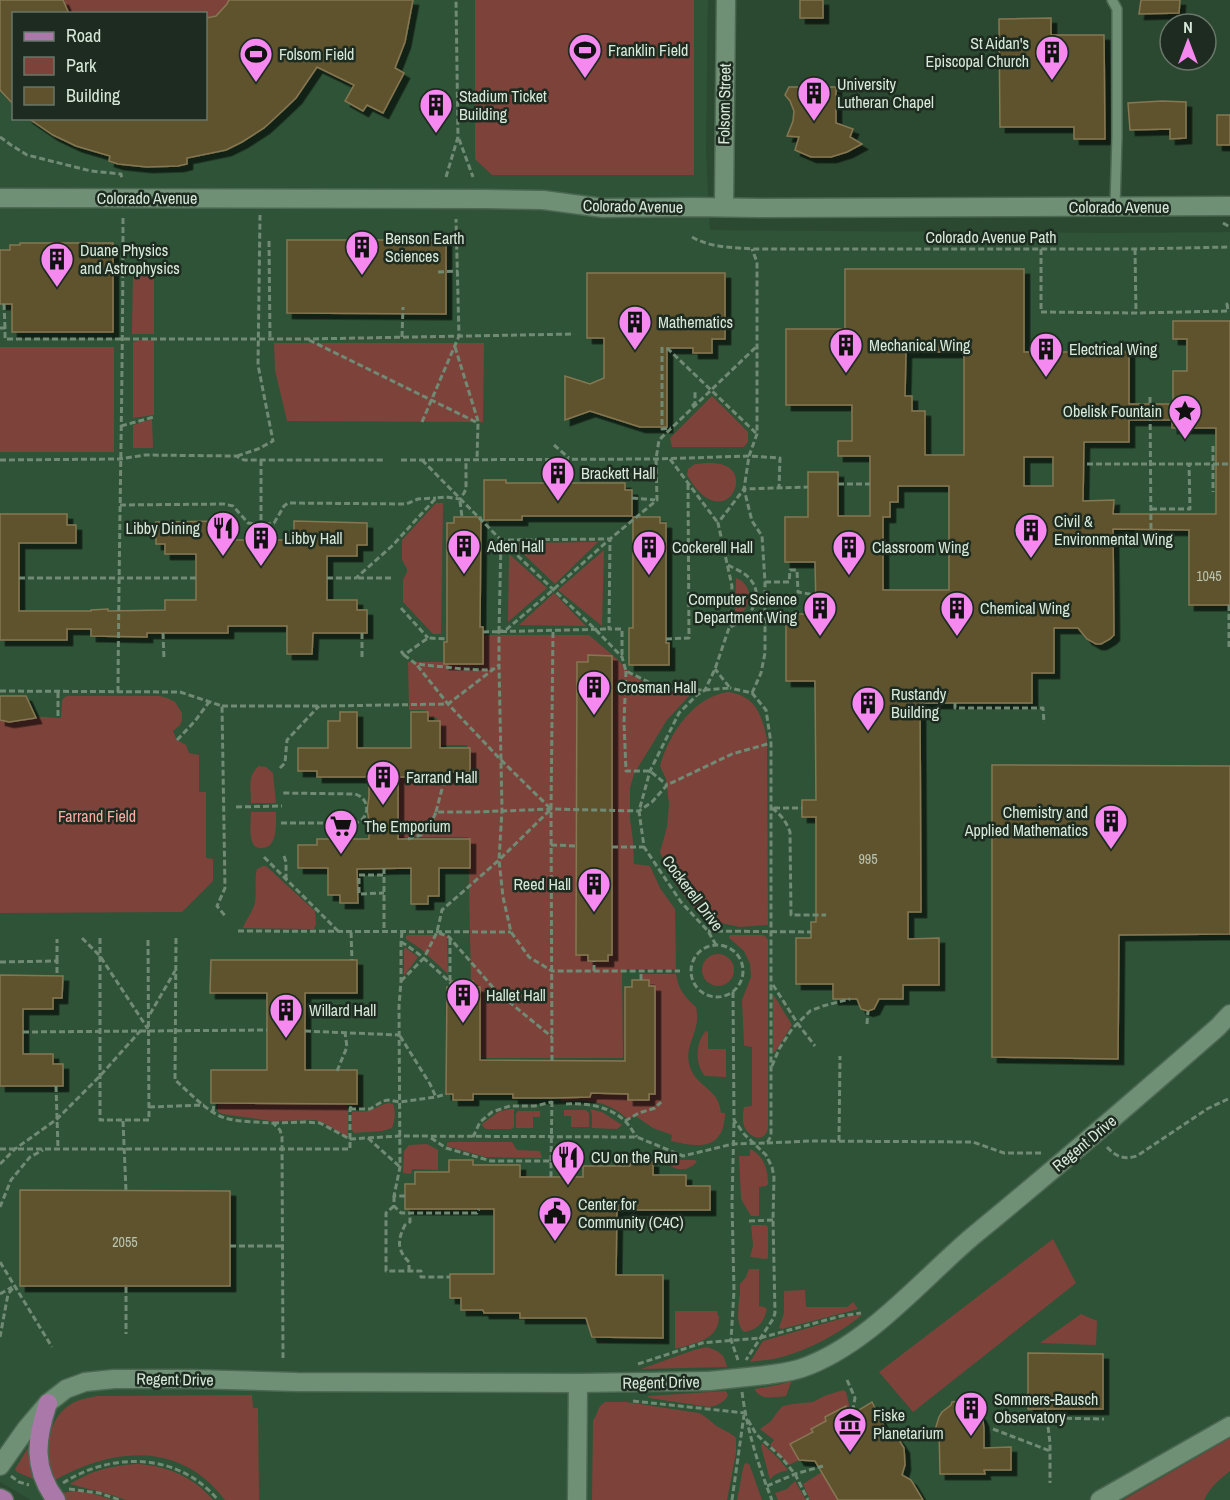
<svg xmlns="http://www.w3.org/2000/svg" width="1230" height="1500" font-family="'Archivo Narrow',sans-serif">
	<style>
		.built { fill: #2e5336; fill-rule: evenodd }
		.green { fill: #7d433b }
		.building { fill: #5f522d; stroke: #867752; stroke-width: 1.5; fill-rule: evenodd; filter: url(#shadow) }
		.lines { fill: none; stroke-linecap: round; stroke-linejoin: round }
		.lane-casing { stroke: #4c6752; stroke-width: 12 }
		.street-casing { stroke: #4c6752; stroke-width: 21 }
		.secondary-casing { stroke: #4c6752; stroke-width: 21 }
		.primary-casing { stroke: #4c6752; stroke-width: 21 }
		.path { stroke: #708a74; stroke-width: 3; stroke-dasharray: 6 3; stroke-linecap: butt }
		.lane { stroke: #6f9074; stroke-width: 9 }
		.street { stroke: #6f9074; stroke-width: 18 }
		.secondary { stroke: #6f9074; stroke-width: 18 }
		.primary { stroke: #aa79aa; stroke-width: 18 }
		.secondary-bridge-casing { stroke: #4c6752; stroke-width: 21; stroke-linecap: butt }
		.secondary-bridge { stroke: #6f9074; stroke-width: 18 }
		.labels { text-anchor: middle; dominant-baseline: central; stroke-width: 5; stroke-linejoin: round; paint-order: stroke }
		.number-label { font-size: 14px; fill: #b9c3ae }
		.poi-label { font-size: 16px; fill: #d7e9d9; stroke: #1e2b20; text-anchor: start }
		.street-label { font-size: 16px; fill: #d7e9d9; stroke: #1e2b20 }
		.park-label { font-size: 16px; fill: #faada1; stroke: #1e2b20 }
	</style>
	<defs>
		<filter id="shadow"><feDropShadow dx="5.5" dy="5.5" stdDeviation="0" flood-color="#0009"/></filter>
	</defs>
	<rect width="100%" height="100%" fill="#2b4930"/>
	<!-- built -->
	<path class="built" d="M 0,0 L 708,0 L 706,152 L 710,230 L 1109,233 L 1230,232 L 1230,1500 L 31,1500 L 0,1482 ZM 14,14 L 206,14 L 206,118 L 14,118 Z"/>
	<!-- green -->
	<g class="green">
		<path d="M 64,0 L 229,0 L 224,13 L 206,18 L 206,14 L 70,13 L 68,13 Z"/>
		<path d="M 475,0 L 694,0 L 694,175 L 492,175 L 475,159 Z"/>
		<path d="M 140,269 L 154,269 L 154,334 L 132,334 L 133,272 Z"/>
		<path d="M 140,340 L 154,340 L 154,415 L 133,418 L 133,342 Z"/>
		<path d="M 274,343 L 484,343 L 483,422 L 287,421 L 275,370 Z"/>
		<rect x="0" y="347" width="114" height="105"/>
		<path d="M 712,396 L 748,432 L 748,442 L 744,447 L 672,447 L 670,438 Z"/>
		<path d="M 152,419 L 153,448 L 133,448 L 133,425 Z"/>
		<path d="M 707,463 C 713,463 720,463 726,466 C 753,478 721,534 687,475 L 688,469 L 695,464 Z"/>
		<path d="M 436,503 L 443,503 L 441,634 L 433,634 L 403,602 L 403,580 L 407,572 L 407,569 L 402,560 L 402,540 Z"/>
		<path d="M 598,542 L 555,584 L 512,543 Z"/>
		<path d="M 604,550 L 602,626 L 558,590 Z"/>
		<path d="M 509,554 L 547,588 L 508,622 Z"/>
		<path d="M 736,578 C 754,584 753,610 735,617 Z"/>
		<path d="M 554,593 L 586,626 L 519,625 Z"/>
		<path d="M 481,635 L 589,635 L 617,659 L 633,676 L 657,689 L 668,692 L 689,692 L 690,695 L 667,720 L 634,774 L 630,788 L 630,819 L 633,841 L 634,864 L 650,866 L 660,888 L 675,909 L 676,969 L 622,969 L 623,1058 L 478,1058 L 478,985 L 471,984 L 468,837 L 396,837 L 396,775 L 448,769 L 468,769 L 467,745 L 437,745 L 437,718 L 426,718 L 426,710 L 409,710 L 408,662 L 480,662 Z"/>
		<path d="M 728,692 C 756,696 762,715 767,740 L 768,925 L 740,927 L 716,922 L 694,908 L 676,885 L 665,864 L 660,852 L 667,827 L 669,804 L 666,779 L 660,766 C 669,734 693,697 728,692 Z"/>
		<path d="M 67,696 L 160,696 L 167,698 L 175,702 L 182,713 L 182,720 L 180,725 L 173,731 L 177,740 L 186,745 L 189,753 L 199,755 L 199,792 L 206,792 L 206,858 L 213,859 L 213,881 L 182,912 L 0,913 L 0,720 C 16,723 21,719 36,717 C 44,716 53,718 61,718 L 62,700 L 65,697 Z"/>
		<path d="M 259,766 L 266,767 L 273,773 L 276,803 L 251,803 C 251,790 247,775 259,766 Z"/>
		<path d="M 251,812 L 276,812 C 276,823 278,848 262,848 C 257,849 253,846 252,841 C 249,832 251,821 251,812 Z"/>
		<path d="M 263,866 L 266,866 L 315,911 L 316,924 L 314,929 L 243,928 C 246,919 253,912 255,902 C 257,891 254,879 257,869 Z"/>
		<path d="M 409,935 L 444,935 L 447,936 L 448,974 L 421,949 L 406,939 L 406,936 Z"/>
		<path d="M 730,935 L 763,935 L 766,937 L 768,940 L 768,1129 C 763,1145 748,1136 744,1126 C 742,1120 743,1112 744,1107 L 752,1106 L 752,1047 L 745,1046 L 744,1045 L 742,1000 L 751,977 L 750,964 L 744,951 L 729,938 Z"/>
		<path d="M 405,947 L 418,957 L 404,976 L 404,950 Z"/>
		<circle cx="718" cy="970" r="16"/>
		<path d="M 642,974 L 676,974 C 678,988 684,997 696,1007 C 697,1011 697,1016 697,1021 C 695,1038 684,1049 690,1067 C 697,1088 719,1088 721,1113 L 725,1113 C 724,1150 700,1148 671,1141 L 672,1135 L 653,1128 L 634,1115 L 630,1120 C 624,1117 620,1112 614,1109 C 597,1099 579,1100 561,1101 L 561,1097 L 590,1097 L 591,1093 L 655,1094 L 655,986 L 649,986 L 649,980 L 642,980 Z"/>
		<path d="M 773,994 L 792,1025 L 775,1052 L 773,1053 Z"/>
		<path d="M 706,1031 L 708,1032 L 708,1049 L 726,1049 L 726,1077 L 705,1076 C 695,1065 695,1042 706,1031 Z"/>
		<path d="M 389,1103 L 393,1104 C 396,1111 395,1120 392,1128 L 382,1131 L 354,1133 L 352,1130 L 352,1112 C 357,1111 363,1112 368,1111 C 376,1109 381,1104 389,1103 Z"/>
		<path d="M 218,1104 L 348,1104 L 348,1135 L 344,1135 L 322,1122 L 315,1120 L 271,1121 L 223,1114 L 218,1112 Z"/>
		<path d="M 510,1109 L 514,1109 L 514,1127 L 511,1129 L 486,1129 L 483,1127 L 482,1124 L 498,1112 Z"/>
		<path d="M 590,1109 L 602,1112 L 622,1125 L 617,1129 L 592,1128 L 592,1114 Z"/>
		<path d="M 564,1110 L 586,1110 L 589,1113 L 589,1127 L 571,1127 L 571,1116 L 564,1116 Z"/>
		<path d="M 518,1111 L 540,1111 L 540,1117 L 533,1117 L 533,1128 L 516,1128 L 516,1114 Z"/>
		<path d="M 451,1142 L 512,1142 L 517,1150 L 540,1151 L 542,1158 L 485,1157 L 447,1146 L 447,1143 Z"/>
		<path d="M 427,1144 L 438,1150 L 438,1170 L 412,1169 L 411,1174 L 403,1173 L 404,1151 L 409,1145 Z"/>
		<path d="M 750,1149 C 764,1156 768,1169 768,1184 L 766,1186 L 759,1187 L 759,1216 L 751,1216 L 741,1199 L 739,1156 L 750,1156 Z"/>
		<path d="M 665,1157 L 680,1160 L 695,1160 L 697,1162 C 686,1173 674,1171 663,1160 L 663,1158 Z"/>
		<path d="M 751,1225 L 766,1225 L 768,1227 L 768,1258 L 766,1259 L 750,1257 L 753,1246 Z"/>
		<path d="M 1053,1239 L 1076,1283 L 913,1412 L 879,1372 Z"/>
		<path d="M 749,1269 L 759,1269 L 759,1306 L 764,1307 L 767,1309 C 764,1322 758,1330 744,1332 C 735,1323 739,1308 739,1297 L 740,1296 L 740,1284 L 746,1277 Z"/>
		<path d="M 805,1290 L 806,1307 L 847,1307 L 853,1302 L 858,1309 L 782,1329 L 779,1328 L 784,1313 L 784,1291 Z"/>
		<path d="M 675,1311 L 717,1311 L 718,1316 L 719,1316 C 719,1341 694,1343 675,1349 Z"/>
		<path d="M 1081,1314 L 1097,1321 L 1096,1345 L 1040,1343 Z"/>
		<path d="M 862,1315 C 837,1335 805,1352 774,1359 C 766,1360 758,1361 750,1362 L 763,1341 L 850,1316 Z"/>
		<path d="M 707,1347 C 720,1352 724,1353 727,1367 L 641,1369 L 694,1350 Z"/>
		<path d="M 792,1380 L 786,1396 C 775,1397 761,1401 755,1390 L 755,1389 L 782,1384 Z"/>
		<path d="M 843,1390 L 846,1392 L 849,1404 L 848,1416 L 846,1417 L 845,1406 L 825,1417 L 826,1421 L 811,1429 L 813,1432 L 790,1444 L 799,1460 L 789,1465 L 770,1445 L 774,1440 L 760,1429 L 770,1422 L 779,1410 L 783,1406 L 792,1404 L 813,1402 L 824,1396 Z"/>
		<path d="M 726,1391 L 728,1395 C 725,1402 717,1406 709,1407 L 649,1398 L 648,1396 Z"/>
		<path d="M 252,1395 L 253,1408 L 258,1408 L 259,1500 L 225,1500 C 180,1441 114,1447 55,1480 C 43,1456 46,1419 71,1404 C 79,1399 88,1398 97,1396 Z"/>
		<path d="M 605,1402 L 626,1402 L 699,1413 C 708,1417 713,1425 722,1429 C 727,1432 731,1433 736,1438 L 736,1453 L 727,1500 L 592,1500 L 593,1420 C 599,1414 595,1409 605,1402 Z"/>
		<path d="M 1230,1438 L 1230,1471 C 1219,1480 1210,1487 1204,1500 L 1123,1500 Z"/>
		<path d="M 31,1443 L 40,1482 L 17,1472 L 15,1469 Z"/>
		<path d="M 762,1443 L 778,1458 L 788,1470 C 781,1472 774,1473 770,1480 L 761,1446 Z"/>
		<path d="M 746,1463 L 749,1464 L 750,1466 L 762,1500 L 737,1500 L 743,1469 L 744,1465 Z"/>
		<path d="M 136,1464 C 166,1465 194,1477 213,1500 L 126,1500 L 112,1495 L 70,1484 C 93,1470 110,1466 136,1464 Z"/>
		<path d="M 822,1472 L 838,1500 L 810,1500 L 803,1484 Z"/>
		<path d="M 795,1481 L 806,1500 L 778,1500 L 775,1493 L 787,1489 Z"/>
		<path d="M 74,1491 L 91,1493 L 113,1500 L 65,1500 L 61,1493 Z"/>
	</g>
	<!-- building -->
	<g class="building">
		<path d="M 0,0 L 63,0 L 69,14 L 14,14 L 14,105 L 0,90 Z"/>
		<path d="M 229,0 L 413,0 L 405,42 L 395,68 L 404,73 L 383,113 L 367,105 L 363,111 L 345,101 L 354,85 L 317,67 L 296,98 L 276,117 L 264,128 L 242,142 L 226,150 L 187,158 L 187,164 L 178,166 L 147,167 L 118,164 L 109,161 L 110,156 L 76,146 L 53,135 L 28,118 L 206,118 L 206,18 L 216,16 L 227,4 Z"/>
		<rect x="800" y="0" width="23" height="18"/>
		<path d="M 1141,0 L 1180,0 L 1179,13 L 1139,14 Z"/>
		<path d="M 1051,18 L 1051,35 L 1104,35 L 1105,139 L 1074,139 L 1074,127 L 1000,127 L 999,19 Z"/>
		<path d="M 789,87 L 836,87 L 836,123 L 853,129 L 850,137 L 862,144 L 847,152 L 831,157 L 811,157 L 795,150 L 799,137 L 787,136 L 793,121 L 794,111 L 790,101 L 785,95 Z"/>
		<path d="M 1162,101 L 1186,102 L 1186,138 L 1170,139 L 1170,129 L 1130,130 L 1128,103 Z"/>
		<rect x="1217" y="115" width="13" height="30"/>
		<path d="M 287,240 L 446,240 L 446,314 L 287,313 Z"/>
		<path d="M 20,243 L 113,243 L 113,332 L 12,332 L 12,304 L 0,304 L 0,250 L 10,250 L 10,245 L 20,245 Z"/>
		<path d="M 845,269 L 1024,269 L 1024,352 L 1129,352 L 1129,404 L 1173,404 L 1173,371 L 1187,371 L 1187,339 L 1173,339 L 1173,321 L 1230,321 L 1230,605 L 1189,605 L 1189,530 L 1113,529 L 1114,635 L 1110,639 L 1101,644 L 1096,644 L 1087,639 L 1078,628 L 1054,628 L 1054,673 L 1032,673 L 1032,703 L 920,703 L 921,912 L 908,912 L 908,939 L 939,938 L 939,985 L 903,985 L 903,999 L 879,999 L 874,1009 L 868,1011 L 861,1009 L 857,999 L 833,999 L 833,984 L 796,984 L 796,938 L 811,938 L 811,922 L 816,922 L 816,817 L 802,817 L 802,800 L 816,800 L 815,681 L 786,681 L 786,614 L 808,614 L 808,606 L 816,607 L 815,562 L 785,562 L 785,517 L 808,517 L 808,472 L 838,472 L 838,516 L 870,516 L 870,456 L 838,456 L 838,441 L 852,441 L 852,405 L 786,405 L 786,329 L 845,329 ZM 906,352 L 964,352 L 964,455 L 925,455 L 925,411 L 912,411 L 912,396 L 905,396 ZM 1129,420 L 1172,420 L 1172,428 L 1216,428 L 1216,514 L 1113,514 L 1114,500 L 1083,501 L 1084,442 L 1129,442 ZM 1024,457 L 1053,457 L 1053,486 L 1024,486 ZM 898,486 L 949,486 L 949,590 L 883,590 L 883,517 L 890,517 L 890,502 L 898,502 Z"/>
		<path d="M 587,273 L 725,273 L 725,339 L 712,339 L 712,353 L 693,353 L 693,348 L 667,348 L 667,427 L 640,427 L 590,411 L 565,420 L 565,376 L 590,384 L 604,378 L 604,338 L 587,338 Z"/>
		<path d="M 484,480 L 506,480 L 506,483 L 625,483 L 625,490 L 632,490 L 632,516 L 522,516 L 522,520 L 484,520 Z"/>
		<path d="M 0,514 L 67,514 L 67,525 L 76,525 L 76,543 L 19,543 L 19,611 L 91,611 L 91,610 L 108,609 L 108,611 L 165,610 L 165,600 L 196,600 L 196,554 L 165,554 L 165,544 L 156,544 L 156,522 L 228,521 L 228,540 L 294,540 L 294,521 L 367,523 L 367,545 L 357,545 L 357,556 L 327,556 L 327,600 L 357,600 L 357,610 L 367,610 L 367,633 L 313,633 L 312,654 L 287,654 L 287,626 L 228,626 L 228,633 L 147,633 L 147,637 L 91,636 L 91,629 L 67,629 L 67,640 L 0,640 Z"/>
		<path d="M 454,517 L 481,517 L 480,627 L 483,627 L 483,664 L 444,664 L 444,642 L 447,642 L 447,523 L 454,523 Z"/>
		<path d="M 633,517 L 660,517 L 660,523 L 666,523 L 666,643 L 669,643 L 669,665 L 629,665 L 629,628 L 633,628 Z"/>
		<path d="M 588,655 L 612,656 L 612,955 L 608,955 L 608,961 L 588,961 L 588,955 L 576,955 L 577,662 L 588,662 Z"/>
		<path d="M 0,696 L 26,696 L 36,718 L 9,722 L 0,720 Z"/>
		<path d="M 340,712 L 357,712 L 357,748 L 411,748 L 411,712 L 428,712 L 428,721 L 440,721 L 440,748 L 470,748 L 470,772 L 451,772 L 451,777 L 398,777 L 398,839 L 470,839 L 470,868 L 439,868 L 439,896 L 428,896 L 428,904 L 411,904 L 411,868 L 357,869 L 358,903 L 340,903 L 340,895 L 328,895 L 328,868 L 298,868 L 298,845 L 317,845 L 317,839 L 369,839 L 369,820 L 367,810 L 369,797 L 369,777 L 317,777 L 317,771 L 298,771 L 298,748 L 328,748 L 328,721 L 340,721 Z"/>
		<path d="M 992,765 L 1230,766 L 1230,934 L 1119,935 L 1118,1059 L 992,1057 Z"/>
		<path d="M 211,960 L 357,960 L 357,993 L 305,993 L 305,1070 L 357,1070 L 357,1104 L 211,1103 L 211,1070 L 267,1070 L 267,993 L 210,993 Z"/>
		<path d="M 0,975 L 63,976 L 62,998 L 53,998 L 53,1009 L 23,1009 L 23,1054 L 53,1054 L 53,1064 L 63,1064 L 63,1086 L 0,1086 Z"/>
		<path d="M 632,980 L 649,980 L 649,986 L 655,986 L 655,1094 L 649,1094 L 649,1100 L 628,1100 L 628,1094 L 591,1093 L 590,1097 L 552,1098 L 513,1098 L 513,1094 L 473,1094 L 473,1100 L 453,1100 L 453,1094 L 446,1094 L 447,987 L 452,987 L 452,981 L 473,981 L 473,987 L 480,987 L 480,1060 L 625,1061 L 625,987 L 632,987 Z"/>
		<path d="M 449,1160 L 473,1160 L 473,1165 L 520,1165 L 520,1177 L 583,1177 L 583,1166 L 630,1166 L 630,1161 L 653,1162 L 653,1175 L 686,1175 L 686,1186 L 710,1186 L 710,1210 L 617,1210 L 616,1275 L 663,1275 L 663,1338 L 592,1337 L 586,1318 L 520,1318 L 520,1313 L 484,1313 L 483,1310 L 461,1310 L 461,1298 L 450,1298 L 450,1274 L 494,1274 L 494,1209 L 405,1209 L 405,1184 L 415,1184 L 415,1172 L 449,1172 Z"/>
		<path d="M 20,1190 L 230,1191 L 230,1286 L 20,1286 Z"/>
		<path d="M 1028,1353 L 1103,1354 L 1103,1409 L 1028,1409 Z"/>
		<path d="M 960,1401 L 968,1402 L 969,1406 L 975,1409 L 980,1415 L 983,1421 L 984,1429 L 984,1448 L 1011,1447 L 1011,1470 L 984,1470 L 985,1474 L 940,1474 L 939,1429 L 935,1430 L 939,1417 L 942,1412 L 951,1405 L 952,1402 Z"/>
		<path d="M 872,1402 L 886,1430 L 893,1433 L 899,1440 L 904,1448 L 905,1465 L 902,1475 L 911,1480 L 923,1500 L 838,1500 L 815,1461 L 799,1460 L 790,1444 L 813,1432 L 811,1429 L 826,1421 L 825,1417 L 846,1406 L 846,1418 Z"/>
	</g>
	<g class="lines">
		<defs>
			<path id="lane" d="M 1112,0 L 1117,9 L 1117,136 L 1115,207"/>
			<g id="street">
				<path d="M 577,1500 L 578,1383"/>
				<path d="M 1100,1500 L 1230,1426"/>
			</g>
			<g id="secondary">
				<path d="M 0,198 L 486,199 L 543,200 L 603,208 L 693,207 L 760,208 L 1230,206"/>
				<path d="M 724,207 L 726,0"/>
				<path d="M 766,1375 C 778,1373 791,1372 802,1368 C 868,1345 921,1280 973,1236 C 1056,1168 1137,1098 1218,1027 L 1230,1014"/>
				<path d="M 0,1466 L 26,1429 L 48,1403 L 66,1389 L 85,1382 L 114,1379 L 192,1379 L 297,1382 L 578,1383 L 709,1381"/>
			</g>
			<g id="primary">
				<path d="M 48,1403 C 36,1439 32,1468 56,1500"/>
				<path d="M 0,1498 L 4,1500"/>
			</g>
		</defs>
		<!-- lane casing -->
		<use href="#lane" class="lane-casing"/>
		<!-- street casing -->
		<use href="#street" class="street-casing"/>
		<!-- secondary casing -->
		<use href="#secondary" class="secondary-casing"/>
		<!-- primary casing -->
		<use href="#primary" class="primary-casing"/>
		<!-- path -->
		<g class="path">
			<path d="M 0,137 L 11,145 L 27,155 L 91,171 L 121,174 L 122,180"/>
			<path d="M 459,139 L 473,177"/>
			<path d="M 446,177 L 458,137 L 456,0"/>
			<path d="M 1223,223 L 1230,227"/>
			<path d="M 692,237 C 711,248 731,247 752,249 L 1135,249 L 1230,247"/>
			<path d="M 269,241 L 270,339"/>
			<path d="M 1041,249 L 1041,312 L 1136,313 L 1228,311 L 1227,304 L 1230,304"/>
			<path d="M 1135,249 L 1136,313"/>
			<path d="M 438,272 L 458,271"/>
			<path d="M 4,304 L 5,328"/>
			<path d="M 0,328 L 5,328 L 5,339 L 307,339 L 574,334"/>
			<path d="M 402,337 L 403,307"/>
			<path d="M 309,340 L 478,423 L 477,460"/>
			<path d="M 455,347 L 478,421"/>
			<path d="M 662,347 L 662,429 L 671,428"/>
			<path d="M 667,348 L 757,434"/>
			<path d="M 1150,397 L 1151,536"/>
			<path d="M 692,406 L 695,403 L 695,391"/>
			<path d="M 422,422 L 459,336 L 456,219"/>
			<path d="M 121,426 L 154,417"/>
			<path d="M 554,445 L 569,458"/>
			<path d="M 1213,446 L 1213,492"/>
			<path d="M 237,456 L 258,449 L 273,441 L 258,365 L 260,215"/>
			<path d="M 670,459 L 718,523"/>
			<path d="M 0,460 L 120,459 L 145,455 L 236,456 L 244,460 L 383,460"/>
			<path d="M 261,460 L 261,540"/>
			<path d="M 401,460 L 656,459 L 749,456 L 780,458 L 779,488"/>
			<path d="M 422,460 L 501,540 L 596,630 L 622,657 L 626,671 L 663,689 L 705,690 L 730,688 L 715,669"/>
			<path d="M 1087,464 L 1230,464"/>
			<path d="M 838,484 L 870,484"/>
			<path d="M 632,498 L 655,500"/>
			<path d="M 460,501 L 462,517"/>
			<path d="M 120,505 L 224,504 L 233,506 L 248,523 L 261,525 L 274,523 L 284,506 L 288,503 L 406,504 L 418,499 L 436,498"/>
			<path d="M 1151,509 L 1190,509 L 1189,464"/>
			<path d="M 728,565 C 735,569 744,572 749,578 C 762,591 756,609 743,620 C 739,623 734,625 730,627"/>
			<path d="M 19,578 L 196,578"/>
			<path d="M 327,578 L 356,578 L 392,546 L 436,498 L 446,497 L 460,499 L 464,493 L 466,489 L 466,460"/>
			<path d="M 358,578 L 392,578"/>
			<path d="M 765,582 L 789,582 L 790,570 L 797,570 L 798,592 L 815,595"/>
			<path d="M 1229,605 L 1229,647 L 1230,646"/>
			<path d="M 401,608 L 428,638"/>
			<path d="M 483,632 L 609,629"/>
			<path d="M 499,632 L 501,540 L 610,539 L 554,589 L 507,629 L 499,632 L 499,665 L 502,810 L 499,860 L 503,897 L 511,932 L 529,957 L 552,971 L 680,971"/>
			<path d="M 163,633 L 164,660"/>
			<path d="M 362,633 L 362,658"/>
			<path d="M 666,639 L 689,638 L 688,483"/>
			<path d="M 401,651 L 404,655 L 428,638 L 447,639"/>
			<path d="M 404,655 L 416,664 L 463,669 L 486,670 L 493,669"/>
			<path d="M 622,655 L 622,629 L 609,629 L 610,539 L 657,500 L 656,459 L 659,440 L 756,347"/>
			<path d="M 626,671 L 624,722 L 626,771 L 650,771 L 667,785"/>
			<path d="M 0,691 L 180,692 L 222,706 L 225,888 L 217,906 L 226,917"/>
			<path d="M 58,692 L 58,718"/>
			<path d="M 118,692 C 119,533 123,374 123,215"/>
			<path d="M 752,693 L 761,673 L 765,653 L 765,582 L 762,536 L 752,521 L 744,489 L 808,487"/>
			<path d="M 955,703 L 955,708 L 1043,708 L 1044,723"/>
			<path d="M 222,706 L 328,706 L 448,704 L 499,665"/>
			<path d="M 177,740 L 195,721 L 209,702"/>
			<path d="M 280,768 L 285,763 L 287,740 L 319,706"/>
			<path d="M 236,807 L 282,806"/>
			<path d="M 772,808 C 781,815 786,821 790,832 L 791,915 L 826,915"/>
			<path d="M 774,808 L 802,808"/>
			<path d="M 436,812 L 445,777"/>
			<path d="M 281,823 L 356,823 C 371,818 370,798 355,794 L 282,793"/>
			<path d="M 408,839 L 427,833 L 436,812 L 476,812 L 551,809 L 639,811 L 652,802 L 667,785 L 732,754 L 771,743"/>
			<path d="M 551,845 L 576,846"/>
			<path d="M 612,847 L 644,847"/>
			<path d="M 284,856 L 286,862 L 286,880"/>
			<path d="M 264,857 L 339,932"/>
			<path d="M 384,868 L 384,931"/>
			<path d="M 383,875 L 359,875 L 359,894 L 384,893"/>
			<path d="M 238,931 L 511,932"/>
			<path d="M 708,931 L 811,932"/>
			<path d="M 351,932 L 352,960"/>
			<path d="M 402,932 L 401,942 L 401,981 L 399,1006 L 400,1167 L 394,1196 L 405,1196"/>
			<path d="M 439,933 L 449,937 L 497,992 L 552,1037"/>
			<path d="M 82,938 L 100,956 L 148,1029"/>
			<path d="M 100,938 L 100,1120 L 149,1120 L 148,938"/>
			<path d="M 176,938 L 175,1080 C 189,1092 208,1113 225,1118 C 240,1122 257,1122 273,1123 L 280,1130 L 282,1137 L 283,1358"/>
			<path d="M 450,939 L 450,982"/>
			<path d="M 401,942 C 419,952 434,968 450,982 L 452,987"/>
			<circle cx="717" cy="971" r="26"/>
			<path d="M 716,945 L 708,931 L 681,902 L 644,847 L 639,811 L 650,771 L 679,713 L 697,695 L 705,690 L 715,669 L 729,628 L 732,586 L 718,523 L 744,489 L 749,456 L 757,434 L 757,262 L 752,249"/>
			<path d="M 57,961 L 57,939"/>
			<path d="M 0,962 L 57,961 L 57,976"/>
			<path d="M 594,971 L 594,961"/>
			<path d="M 641,980 L 641,971"/>
			<path d="M 401,981 L 424,958 L 437,932 L 442,910 L 499,860 L 551,809 L 500,759 L 448,704 L 416,664"/>
			<path d="M 773,985 L 798,1024 L 815,1046"/>
			<path d="M 733,992 L 734,1120 L 744,1134 L 766,1155 L 772,1167 L 774,1177 L 773,1220 L 775,1313 L 773,1319 L 746,1360"/>
			<path d="M 150,1014 L 175,971"/>
			<path d="M 867,1024 L 868,1011"/>
			<path d="M 305,1031 L 399,1035"/>
			<path d="M 23,1032 L 267,1030"/>
			<path d="M 400,1036 L 430,1084 L 436,1097"/>
			<path d="M 552,1061 L 551,809 L 553,631"/>
			<path d="M 772,1066 L 779,1049 L 792,1029 L 810,1011 L 823,1006 L 850,999"/>
			<path d="M 337,1071 L 347,1047 L 345,1033"/>
			<path d="M 56,1086 L 58,1148"/>
			<path d="M 566,1104 C 587,1103 609,1106 625,1121 C 630,1126 633,1132 637,1137"/>
			<path d="M 149,1107 L 204,1105"/>
			<path d="M 350,1109 L 370,1109 L 383,1101 L 388,1100 L 400,1102 L 436,1097 L 446,1094"/>
			<path d="M 213,1112 L 214,1103"/>
			<path d="M 123,1121 L 126,1191"/>
			<path d="M 625,1121 L 639,1113 L 655,1108 L 661,1102"/>
			<path d="M 734,1122 L 732,1202 L 734,1291 L 731,1340 L 738,1360"/>
			<path d="M 273,1123 L 305,1122 L 320,1123 L 350,1139 L 400,1136 L 637,1137 L 683,1156 L 733,1144 L 767,1143 L 771,1136 L 771,743 L 766,710 L 752,693 L 730,688"/>
			<path d="M 473,1137 L 480,1122 L 492,1112 L 510,1106 L 535,1106 L 552,1102"/>
			<path d="M 368,1138 L 400,1167"/>
			<path d="M 431,1138 L 446,1148 L 491,1161 L 551,1161 L 551,1177"/>
			<path d="M 839,1141 L 840,1056"/>
			<path d="M 767,1143 L 811,1141 L 973,1142 L 1004,1153 L 1044,1153"/>
			<path d="M 1107,1147 C 1116,1157 1124,1160 1137,1156 L 1207,1109 L 1230,1098"/>
			<path d="M 0,1149 L 350,1149 L 350,1109 L 352,1104"/>
			<path d="M 551,1161 L 552,1098"/>
			<path d="M 0,1164 L 15,1149 L 57,1119 L 99,1077 L 141,1030"/>
			<path d="M 394,1196 L 394,1206 L 401,1213 L 477,1213 L 479,1209"/>
			<path d="M 394,1206 L 386,1213 L 386,1271 L 421,1271 L 421,1277 L 450,1277"/>
			<path d="M 0,1207 L 11,1180 L 30,1157 L 43,1150"/>
			<path d="M 749,1221 L 773,1220"/>
			<path d="M 230,1246 L 283,1246"/>
			<path d="M 0,1262 L 52,1347"/>
			<path d="M 409,1271 L 409,1262 C 396,1249 398,1239 405,1225 L 410,1222 L 410,1213"/>
			<path d="M 126,1287 L 126,1334"/>
			<path d="M 0,1294 L 12,1287"/>
			<path d="M 0,1337 L 8,1294 L 15,1286"/>
			<path d="M 638,1364 L 702,1343 L 760,1338 L 841,1316 L 861,1313"/>
			<path d="M 847,1380 L 855,1398 L 852,1414"/>
			<path d="M 742,1392 C 747,1430 758,1465 772,1500"/>
			<path d="M 633,1401 L 745,1413"/>
			<path d="M 1046,1409 L 1050,1443 L 1050,1483"/>
			<path d="M 1048,1418 L 1104,1419"/>
			<path d="M 748,1420 L 756,1434 L 781,1457 L 795,1474 L 808,1500"/>
			<path d="M 993,1429 L 1050,1451"/>
			<path d="M 11,1476 L 19,1482 L 29,1485"/>
			<path d="M 63,1483 C 113,1451 179,1453 218,1500"/>
			<path d="M 767,1486 L 795,1474 L 823,1466"/>
			<path d="M 69,1489 L 99,1493 L 120,1500"/>
			<path d="M 732,1500 L 744,1415"/>
		</g>
		<!-- lane -->
		<use href="#lane" class="lane"/>
		<!-- street -->
		<use href="#street" class="street"/>
		<!-- secondary -->
		<use href="#secondary" class="secondary"/>
		<!-- primary -->
		<use href="#primary" class="primary"/>
		<defs>
			<path id="secondary-bridge" d="M 709,1381 L 766,1375"/>
		</defs>
		<!-- secondary-bridge casing -->
		<use href="#secondary-bridge" class="secondary-bridge-casing"/>
		<!-- secondary-bridge -->
		<use href="#secondary-bridge" class="secondary-bridge"/>
	</g>
	<!-- icons -->
	<defs>
		<symbol id="stadium-pin" viewBox="-11 -11 22 30"><path d="M0 17L-7.5 6A9.5 9.5 0 1 1 7.5 6Z" fill="#f589ef" stroke="#1e2b20"/><path d="M0-5a6.5 5 0 1 0 0 10a6.5 5 0 1 0 0-10ZM-3.5-1.8h7v3.6h-7Z" fill="#111"/></symbol>
		<symbol id="building-pin" viewBox="-11 -11 22 30"><path d="M0 17L-7.5 6A9.5 9.5 0 1 1 7.5 6Z" fill="#f589ef" stroke="#1e2b20"/><path d="M-4-6H4V6H1V3H-1V6H-4ZM-2.5-4.3h1.7v1.8h-1.7ZM.8-4.3h1.7v1.8H.8ZM-2.5-1h1.7V.8h-1.7ZM.8-1h1.7V.8H.8Z" fill="#111"/></symbol>
		<symbol id="sight-pin" viewBox="-11 -11 22 30"><path d="M0 17L-7.5 6A9.5 9.5 0 1 1 7.5 6Z" fill="#f589ef" stroke="#1e2b20"/><path d="M0-6L1.8-2.2L6-1.7L2.9 1.2L3.7 5.4L0 3.3L-3.7 5.4L-2.9 1.2L-6-1.7L-1.8-2.2Z" fill="#111"/></symbol>
		<symbol id="restaurant-pin" viewBox="-11 -11 22 30"><path d="M0 17L-7.5 6A9.5 9.5 0 1 1 7.5 6Z" fill="#f589ef" stroke="#1e2b20"/><path d="M-5-6h1v4h1v-4h1v4h1v-4h1v5L-1.5 .5V6h-2V.5L-5-1ZM5-6V6H3V1.5H1.5Q1.5-4 5-6Z" fill="#111"/></symbol>
		<symbol id="supermarket-pin" viewBox="-11 -11 22 30"><path d="M0 17L-7.5 6A9.5 9.5 0 1 1 7.5 6Z" fill="#f589ef" stroke="#1e2b20"/><path d="M-6-5.5h2.5l.6 2H6L4.5 2H-2.5L-4.4-4H-6ZM-1.5 3.2a1.3 1.3 0 1 0 .1 0ZM3 3.2a1.3 1.3 0 1 0 .1 0Z" fill="#111"/></symbol>
		<symbol id="civic-pin" viewBox="-11 -11 22 30"><path d="M0 17L-7.5 6A9.5 9.5 0 1 1 7.5 6Z" fill="#f589ef" stroke="#1e2b20"/><path d="M-.6-6.5H3V-4.5H.6V-3L4-1V1h2V6H-6V1h2V-1L-.6-3ZM-1.2 2.5V6h2.4V2.5Z" fill="#111"/></symbol>
		<symbol id="museum-pin" viewBox="-11 -11 22 30"><path d="M0 17L-7.5 6A9.5 9.5 0 1 1 7.5 6Z" fill="#f589ef" stroke="#1e2b20"/><path d="M0-6L6-3V-2H-6V-3ZM-5-1h2V3h-2ZM-1-1h2V3h-2ZM3-1h2V3H3ZM-6 4H6V6H-6Z" fill="#111"/></symbol>
	</defs>
	<g fill-rule="evenodd">
		<use href="#stadium-pin" x="566" y="31" width="38" height="52"/>
		<use href="#building-pin" x="1033" y="33" width="38" height="52"/>
		<use href="#stadium-pin" x="237" y="35" width="38" height="52"/>
		<use href="#building-pin" x="795" y="74" width="38" height="52"/>
		<use href="#building-pin" x="417" y="86" width="38" height="52"/>
		<use href="#building-pin" x="343" y="228" width="38" height="52"/>
		<use href="#building-pin" x="38" y="240" width="38" height="52"/>
		<use href="#building-pin" x="616" y="303" width="38" height="52"/>
		<use href="#building-pin" x="827" y="326" width="38" height="52"/>
		<use href="#building-pin" x="1027" y="330" width="38" height="52"/>
		<use href="#sight-pin" x="1166" y="392" width="38" height="52"/>
		<use href="#building-pin" x="539" y="454" width="38" height="52"/>
		<use href="#restaurant-pin" x="204" y="509" width="38" height="52"/>
		<use href="#building-pin" x="1012" y="511" width="38" height="52"/>
		<use href="#building-pin" x="242" y="519" width="38" height="52"/>
		<use href="#building-pin" x="445" y="527" width="38" height="52"/>
		<use href="#building-pin" x="630" y="528" width="38" height="52"/>
		<use href="#building-pin" x="830" y="528" width="38" height="52"/>
		<use href="#building-pin" x="801" y="589" width="38" height="52"/>
		<use href="#building-pin" x="938" y="589" width="38" height="52"/>
		<use href="#building-pin" x="575" y="668" width="38" height="52"/>
		<use href="#building-pin" x="849" y="684" width="38" height="52"/>
		<use href="#building-pin" x="364" y="758" width="38" height="52"/>
		<use href="#building-pin" x="1092" y="802" width="38" height="52"/>
		<use href="#supermarket-pin" x="322" y="807" width="38" height="52"/>
		<use href="#building-pin" x="575" y="865" width="38" height="52"/>
		<use href="#building-pin" x="444" y="976" width="38" height="52"/>
		<use href="#building-pin" x="267" y="991" width="38" height="52"/>
		<use href="#restaurant-pin" x="549" y="1138" width="38" height="52"/>
		<use href="#civic-pin" x="536" y="1194" width="38" height="52"/>
		<use href="#building-pin" x="952" y="1389" width="38" height="52"/>
		<use href="#museum-pin" x="831" y="1405" width="38" height="52"/>
	</g>
	<g class="labels">
		<!-- number labels -->
		<g class="number-label">
			<text x="1209" y="576">1045</text>
			<text x="868" y="859">995</text>
			<text x="125" y="1242">2055</text>
		</g>
		<!-- poi labels -->
		<g class="poi-label">
			<text x="1029" y="43" text-anchor="end">St Aidan's<tspan x="1029" dy="18">Episcopal Church</tspan></text>
			<text x="608" y="50">Franklin Field</text>
			<text x="279" y="54">Folsom Field</text>
			<text x="837" y="84">University<tspan x="837" dy="18">Lutheran Chapel</tspan></text>
			<text x="459" y="96">Stadium Ticket<tspan x="459" dy="18">Building</tspan></text>
			<text x="385" y="238">Benson Earth<tspan x="385" dy="18">Sciences</tspan></text>
			<text x="80" y="250">Duane Physics<tspan x="80" dy="18">and Astrophysics</tspan></text>
			<text x="658" y="322">Mathematics</text>
			<text x="869" y="345">Mechanical Wing</text>
			<text x="1069" y="349">Electrical Wing</text>
			<text x="1162" y="411" text-anchor="end">Obelisk Fountain</text>
			<text x="581" y="473">Brackett Hall</text>
			<text x="1054" y="521">Civil &amp;<tspan x="1054" dy="18">Environmental Wing</tspan></text>
			<text x="200" y="528" text-anchor="end">Libby Dining</text>
			<text x="284" y="538">Libby Hall</text>
			<text x="487" y="546">Aden Hall</text>
			<text x="672" y="547">Cockerell Hall</text>
			<text x="872" y="547">Classroom Wing</text>
			<text x="797" y="599" text-anchor="end">Computer Science<tspan x="797" dy="18">Department Wing</tspan></text>
			<text x="980" y="608">Chemical Wing</text>
			<text x="617" y="687">Crosman Hall</text>
			<text x="891" y="694">Rustandy<tspan x="891" dy="18">Building</tspan></text>
			<text x="406" y="777">Farrand Hall</text>
			<text x="1088" y="812" text-anchor="end">Chemistry and<tspan x="1088" dy="18">Applied Mathematics</tspan></text>
			<text x="364" y="826">The Emporium</text>
			<text x="571" y="884" text-anchor="end">Reed Hall</text>
			<text x="486" y="995">Hallet Hall</text>
			<text x="309" y="1010">Willard Hall</text>
			<text x="591" y="1157">CU on the Run</text>
			<text x="578" y="1204">Center for<tspan x="578" dy="18">Community (C4C)</tspan></text>
			<text x="994" y="1399">Sommers-Bausch<tspan x="994" dy="18">Observatory</tspan></text>
			<text x="873" y="1415">Fiske<tspan x="873" dy="18">Planetarium</tspan></text>
		</g>
		<!-- street labels -->
		<g class="street-label">
			<text transform="translate(724 104) rotate(-89)">Folsom Street</text>
			<text x="147" y="198">Colorado Avenue</text>
			<text transform="translate(633 206) rotate(1)">Colorado Avenue</text>
			<text x="1119" y="207">Colorado Avenue</text>
			<text x="991" y="237">Colorado Avenue Path</text>
			<text transform="translate(693 893) rotate(53)">Cockerell Drive</text>
			<text transform="translate(1084 1143) rotate(-40)">Regent Drive</text>
			<text transform="translate(175 1379) rotate(1)">Regent Drive</text>
			<text transform="translate(661 1382) rotate(-1)">Regent Drive</text>
		</g>
		<!-- park labels -->
		<g class="park-label">
			<text x="97" y="816">Farrand Field</text>
		</g>
	</g>
	<!-- legend -->
	<rect x="12" y="12" width="195" height="108" fill="#1e2b20" stroke="#68776a" stroke-width="1.5"/>
	<rect x="24" y="32" width="30" height="9" fill="#aa79aa" stroke="#68776a" stroke-width="1.5"/>
	<text x="66" y="42" font-size="18" fill="#d7e9d9">Road</text>
	<rect x="24" y="57" width="30" height="18" fill="#7d433b" stroke="#68776a" stroke-width="1.5"/>
	<text x="66" y="72" font-size="18" fill="#d7e9d9">Park</text>
	<rect x="24" y="87" width="30" height="18" fill="#5f522d" stroke="#68776a" stroke-width="1.5"/>
	<text x="66" y="102" font-size="18" fill="#d7e9d9">Building</text>
	<!-- north arrow -->
	<g transform="translate(1188 42)"><circle r="28" fill="#1e2b20" stroke="#68776a" stroke-width="1.5"/>
	<path d="M0-4.5L10 22L0 15L-10 22Z" fill="#f589ef"/>
	<text y="-9" font-size="16" font-weight="bold" text-anchor="middle" fill="#d7e9d9">N</text>
	</g>
</svg>
